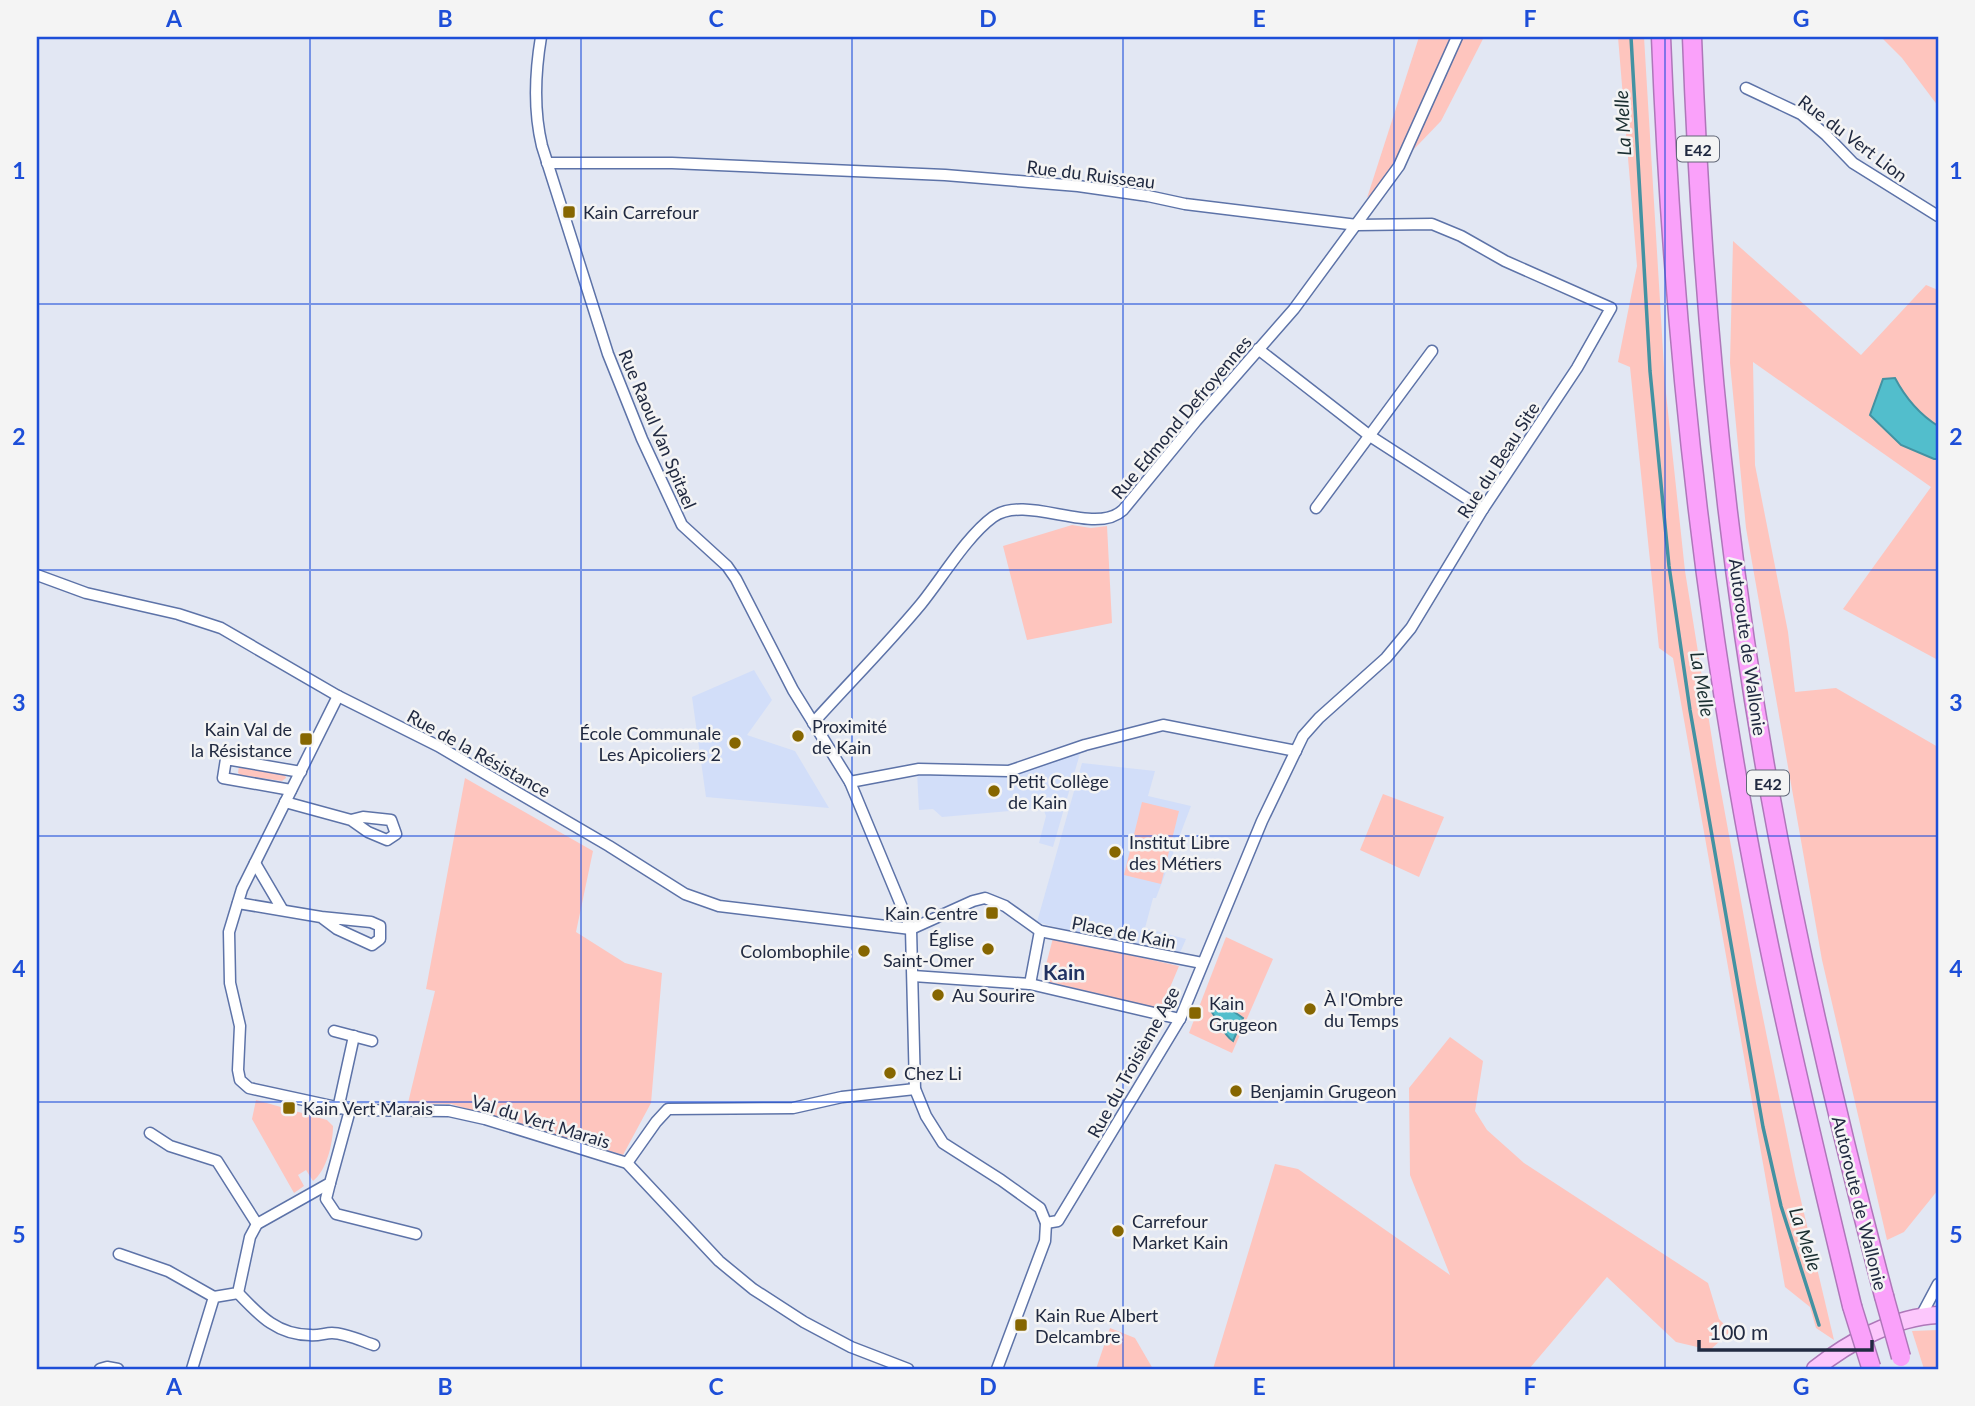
<svg xmlns="http://www.w3.org/2000/svg" width="1975" height="1406" font-family="Lato,sans-serif">
	<style>
		.built { fill: #d2def9 }
		.green { fill: #fec5be }
		.water { fill: #52becc; stroke: #4392a2; stroke-width: 2 }
		.lines { fill: none; stroke-linecap: round; stroke-linejoin: round }
		.stream { stroke: #4392a2; stroke-width: 3.5 }
		.street-casing { stroke: #5d73a8; stroke-width: 13 }
		.primary-casing { stroke: #ae77b9; stroke-width: 19 }
		.highway-casing { stroke: #ae77b9; stroke-width: 21 }
		.street { stroke: #fff; stroke-width: 10 }
		.primary { stroke: #fcc7fc; stroke-width: 16 }
		.highway { stroke: #faa1fa; stroke-width: 18 }
		.highway-bridge-casing { stroke: #ae77b9; stroke-width: 21; stroke-linecap: butt }
		.highway-bridge { stroke: #faa1fa; stroke-width: 18 }
		.grid { fill: none; stroke: #1d4ed8; stroke-width: 2; stroke-opacity: 0.55 }
		.poi-dot { fill: #866600; stroke: #f4f4f4; stroke-width: 2.5 }
		.labels { text-anchor: middle; dominant-baseline: central; stroke-width: 5; stroke-linejoin: round; paint-order: stroke }
		.shield { fill: #f4f4f4; stroke: #606777; stroke-width: 2 }
		.shield-label { font-size: 16px; font-weight: bold; fill: #212a41 }
		.street-label { font-size: 18px; fill: #212a41; stroke: #f4f4f4 }
		.poi-label { font-size: 18px; fill: #212a41; stroke: #f4f4f4; text-anchor: start }
		.water-label { font-size: 19px; font-style: italic; fill: #1a2e30; stroke: #f4f4f4 }
		.quarter-label { font-size: 21px; font-weight: bold; fill: #213262; stroke: #f4f4f4 }
		.neatline { fill: none; stroke: #1d4ed8; stroke-width: 2.5 }
		.grid-label { font-size: 23px; text-anchor: middle; font-weight: bold; fill: #1d4ed8 }
	</style>
	<rect width="100%" height="100%" fill="#e2e7f3"/>
	<!-- built -->
	<g class="built">
		<path d="M 754,670 L 772,700 L 747,735 L 795,751 L 829,808 L 706,797 L 692,697 Z"/>
		<path d="M 1081,750 L 1053,847 L 1039,843 L 1046,816 L 1043,808 L 942,817 L 933,809 L 919,810 L 917,772 L 1009,773 Z"/>
		<path d="M 1082,763 L 1155,771 L 1148,796 L 1191,806 L 1156,898 L 1153,898 L 1145,928 L 1186,939 L 1179,955 L 1111,942 L 1037,922 Z"/>
	</g>
	<!-- green -->
	<g class="green">
		<path d="M 1419,37 L 1484,37 L 1441,121 L 1367,198 Z"/>
		<path d="M 1618,37 L 1644,37 L 1665,384 L 1685,571 L 1716,764 L 1756,983 L 1795,1175 L 1834,1340 L 1816,1328 L 1810,1307 L 1785,1287 L 1673,658 L 1659,648 L 1630,367 L 1618,362 L 1637,266 Z"/>
		<path d="M 1881,37 L 1938,37 L 1938,106 L 1902,58 Z"/>
		<path d="M 1733,241 L 1861,355 L 1926,285 L 1938,290 L 1938,660 L 1843,609 L 1931,487 L 1753,362 L 1755,465 L 1788,632 L 1795,692 L 1836,688 L 1938,747 L 1938,1190 L 1904,1232 L 1887,1240 L 1822,960 L 1746,528 L 1730,363 Z"/>
		<path d="M 1072,525 L 1091,528 L 1107,526 L 1112,623 L 1027,640 L 1003,546 Z"/>
		<path d="M 239,766 L 285,774 L 286,778 L 282,781 L 241,775 L 238,773 Z"/>
		<path d="M 465,778 L 593,851 L 576,932 L 625,963 L 662,973 L 651,1103 L 623,1155 L 451,1104 L 408,1103 L 435,991 L 426,989 Z"/>
		<path d="M 1383,794 L 1444,817 L 1419,877 L 1360,850 Z"/>
		<path d="M 1142,802 L 1179,811 L 1161,884 L 1124,875 Z"/>
		<path d="M 1226,937 L 1273,959 L 1232,1053 L 1189,1033 Z"/>
		<path d="M 1053,938 L 1179,966 L 1161,1009 L 1042,980 Z"/>
		<path d="M 1450,1037 L 1483,1061 L 1475,1111 L 1487,1130 L 1524,1163 L 1708,1283 L 1719,1319 L 1731,1331 L 1710,1350 L 1676,1342 L 1607,1277 L 1529,1369 L 1213,1369 L 1275,1164 L 1298,1169 L 1450,1275 L 1410,1175 L 1409,1088 Z"/>
		<path d="M 256,1100 L 327,1120 L 333,1126 C 333,1143 327,1170 313,1181 L 306,1170 L 298,1175 L 304,1186 L 294,1193 L 252,1119 Z"/>
		<path d="M 1110,1328 L 1135,1338 L 1153,1369 L 1096,1369 Z"/>
		<path d="M 1938,1330 L 1938,1369 L 1924,1369 L 1912,1331 Z"/>
	</g>
	<!-- water -->
	<g class="water">
		<path d="M 1895,378 C 1905,397 1919,414 1938,426 L 1938,459 L 1934,459 L 1901,445 L 1870,415 L 1883,379 Z"/>
		<path d="M 1220,1002 L 1243,1018 L 1233,1041 C 1224,1036 1218,1020 1211,1011 Z"/>
	</g>
	<g class="lines">
		<!-- stream -->
		<path class="stream" d="M 1631,37 L 1650,371 L 1669,566 L 1690,710 L 1763,1127 L 1781,1206 L 1819,1325"/>
		<defs>
			<g id="street">
				<path d="M 541,37 C 535,73 533,109 542,146 L 608,354 L 642,439 L 682,525 L 727,566 L 736,579 L 793,690 L 850,782 L 911,929 L 915,1089 L 926,1116 L 943,1143 L 1001,1180 L 1040,1208 L 1046,1223 L 1045,1241 L 997,1369"/>
				<path d="M 1746,88 L 1801,114 L 1826,135 L 1853,163 L 1938,216"/>
				<path d="M 547,163 L 672,163 L 945,175 L 1078,186 L 1148,196 L 1185,204 L 1357,225 L 1432,224 L 1461,236 L 1505,261 L 1611,308 L 1577,368 L 1483,509 L 1411,628 L 1386,658 L 1319,718 L 1303,736 L 1262,821 L 1180,1019 L 1058,1221 L 1046,1223"/>
				<path d="M 1258,349 L 1370,436 L 1483,509"/>
				<path d="M 1316,508 L 1432,351"/>
				<path d="M 37,575 L 86,593 L 178,614 L 221,628 L 338,696 L 438,746 L 609,846 L 685,894 L 719,906 L 911,929"/>
				<path d="M 338,696 L 242,889 L 229,932 L 230,983 L 240,1026 L 238,1070 L 240,1080 L 249,1088 L 350,1110 L 449,1111 L 485,1119 L 627,1163 L 719,1261 L 753,1289 L 804,1322 L 851,1347 L 908,1369"/>
				<path d="M 813,723 C 849,683 887,645 921,604 C 942,578 967,536 993,517 C 1027,493 1094,537 1123,510 L 1196,421 L 1294,309 L 1399,166 L 1457,37"/>
				<path d="M 850,782 L 919,769 L 1009,771 L 1085,745 L 1163,725 L 1296,751"/>
				<path d="M 291,790 L 223,778 L 226,759 L 301,772"/>
				<path d="M 285,802 L 351,820 L 368,832 L 387,840 L 396,834 L 391,820 L 363,817 L 351,820"/>
				<path d="M 255,863 L 282,909"/>
				<path d="M 238,903 L 321,917 L 337,929 L 372,945 L 380,939 L 380,926 L 371,922 L 321,917"/>
				<path d="M 911,929 L 973,901 L 985,898 L 1005,906 L 1040,931 L 1202,963"/>
				<path d="M 913,976 L 1030,984 L 1180,1019"/>
				<path d="M 1030,984 L 1040,931"/>
				<path d="M 334,1031 L 372,1041"/>
				<path d="M 338,1109 L 354,1036"/>
				<path d="M 150,1133 L 170,1146 L 217,1161 L 257,1224"/>
				<path d="M 627,1163 L 656,1122 L 668,1109 L 793,1108 L 842,1097 L 915,1089"/>
				<path d="M 330,1183 L 326,1199 L 336,1214 L 416,1234"/>
				<path d="M 119,1254 L 168,1271 L 214,1297"/>
				<path d="M 238,1293 C 259,1315 277,1335 310,1335 C 318,1336 325,1333 332,1333 C 345,1333 362,1341 374,1345"/>
				<path d="M 1921,1316 L 1938,1284"/>
				<path d="M 100,1369 L 107,1367 L 118,1369"/>
				<path d="M 192,1369 L 214,1297 L 238,1293 L 250,1237 L 257,1224 L 330,1183 L 350,1110"/>
			</g>
			<path id="primary" d="M 1815,1369 C 1849,1342 1894,1317 1938,1315"/>
			<g id="highway">
				<path d="M 1661,37 C 1671,289 1695,540 1739,789 C 1769,963 1811,1135 1852,1306"/>
				<path d="M 1692,37 C 1701,286 1724,537 1768,783 C 1799,955 1839,1126 1884,1296"/>
			</g>
		</defs>
		<!-- street casing -->
		<use href="#street" class="street-casing"/>
		<!-- primary casing -->
		<use href="#primary" class="primary-casing"/>
		<!-- highway casing -->
		<use href="#highway" class="highway-casing"/>
		<!-- street -->
		<use href="#street" class="street"/>
		<!-- primary -->
		<use href="#primary" class="primary"/>
		<!-- highway -->
		<use href="#highway" class="highway"/>
		<defs>
			<g id="highway-bridge">
				<path d="M 1884,1296 L 1901,1357"/>
				<path d="M 1852,1306 L 1871,1367"/>
			</g>
		</defs>
		<!-- highway-bridge casing -->
		<use href="#highway-bridge" class="highway-bridge-casing"/>
		<!-- highway-bridge -->
		<use href="#highway-bridge" class="highway-bridge"/>
	</g>
	<!-- grid -->
	<path class="grid" d="M 310,37 L 310,1369M 581,37 L 581,1369M 852,37 L 852,1369M 1123,37 L 1123,1369M 1394,37 L 1394,1369M 1665,37 L 1665,1369M 37,304 L 1938,304M 37,570 L 1938,570M 37,836 L 1938,836M 37,1102 L 1938,1102"/>
	<!-- markers -->
	<g class="poi-dot">
		<rect x="562" y="205" width="14" height="14" rx="3.5"/>
		<circle cx="798" cy="736" r="7"/>
		<rect x="299" y="732" width="14" height="14" rx="3.5"/>
		<circle cx="735" cy="743" r="7"/>
		<circle cx="994" cy="791" r="7"/>
		<circle cx="1115" cy="852" r="7"/>
		<rect x="985" y="906" width="14" height="14" rx="3.5"/>
		<circle cx="988" cy="949" r="7"/>
		<circle cx="864" cy="951" r="7"/>
		<circle cx="938" cy="995" r="7"/>
		<circle cx="1310" cy="1009" r="7"/>
		<rect x="1188" y="1006" width="14" height="14" rx="3.5"/>
		<circle cx="890" cy="1073" r="7"/>
		<circle cx="1236" cy="1091" r="7"/>
		<rect x="282" y="1101" width="14" height="14" rx="3.5"/>
		<circle cx="1118" cy="1231" r="7"/>
		<rect x="1014" y="1318" width="14" height="14" rx="3.5"/>
	</g>
	<g class="labels">
		<!-- shield labels -->
		<g class="shield">
			<rect x="1677" y="136.5" width="42" height="25" rx="5"/>
			<rect x="1747" y="770.5" width="42" height="25" rx="5"/>
		</g>
		<g class="shield-label">
			<text x="1698" y="149">E42</text>
			<text x="1768" y="783">E42</text>
		</g>
		<!-- street labels -->
		<g class="street-label">
			<text transform="translate(1853 138) rotate(37)">Rue du Vert Lion</text>
			<text transform="translate(1091 174) rotate(7)">Rue du Ruisseau</text>
			<text transform="translate(1181 417) rotate(-50)">Rue Edmond Defroyennes</text>
			<text transform="translate(658 429) rotate(67)">Rue Raoul Van Spitael</text>
			<text transform="translate(1498 460) rotate(-57)">Rue du Beau Site</text>
			<text transform="translate(1748 647) rotate(82)">Autoroute de Wallonie</text>
			<text transform="translate(479 753) rotate(29)">Rue de la Résistance</text>
			<text transform="translate(1124 932) rotate(11)">Place de Kain</text>
			<text transform="translate(1133 1062) rotate(-61)">Rue du Troisième Age</text>
			<text transform="translate(541 1121) rotate(17)">Val du Vert Marais</text>
			<text transform="translate(1860 1203) rotate(76)">Autoroute de Wallonie</text>
		</g>
		<!-- poi labels -->
		<g class="poi-label">
			<text x="583" y="212">Kain Carrefour</text>
			<text x="812" y="726">Proximité<tspan x="812" dy="21">de Kain</tspan></text>
			<text x="292" y="729" text-anchor="end">Kain Val de<tspan x="292" dy="21">la Résistance</tspan></text>
			<text x="721" y="733" text-anchor="end">École Communale<tspan x="721" dy="21">Les Apicoliers 2</tspan></text>
			<text x="1008" y="781">Petit Collège<tspan x="1008" dy="21">de Kain</tspan></text>
			<text x="1129" y="842">Institut Libre<tspan x="1129" dy="21">des Métiers</tspan></text>
			<text x="978" y="913" text-anchor="end">Kain Centre</text>
			<text x="974" y="939" text-anchor="end">Église<tspan x="974" dy="21">Saint-Omer</tspan></text>
			<text x="850" y="951" text-anchor="end">Colombophile</text>
			<text x="952" y="995">Au Sourire</text>
			<text x="1324" y="999">À l'Ombre<tspan x="1324" dy="21">du Temps</tspan></text>
			<text x="1209" y="1003">Kain<tspan x="1209" dy="21">Grugeon</tspan></text>
			<text x="904" y="1073">Chez Li</text>
			<text x="1250" y="1091">Benjamin Grugeon</text>
			<text x="303" y="1108">Kain Vert Marais</text>
			<text x="1132" y="1221">Carrefour<tspan x="1132" dy="21">Market Kain</tspan></text>
			<text x="1035" y="1315">Kain Rue Albert<tspan x="1035" dy="21">Delcambre</tspan></text>
		</g>
		<!-- water labels -->
		<g class="water-label">
			<text transform="translate(1622 123) rotate(-93)">La Melle</text>
			<text transform="translate(1703 684) rotate(80)">La Melle</text>
			<text transform="translate(1806 1239) rotate(72)">La Melle</text>
		</g>
		<!-- quarter labels -->
		<g class="quarter-label">
			<text x="1064" y="971">Kain</text>
		</g>
	</g>
	<!-- border -->
	<rect width="1975" height="1406" fill="none" stroke="#f4f4f4" stroke-width="77"/>
	<!-- scale -->
	<path d="M1699 1340v10h173v-10" fill="none" stroke="#212a41" stroke-width="3.5"/>
	<text x="1709" y="1340" font-size="21" fill="#212a41" stroke="#f4f4f4" stroke-width="5" paint-order="stroke">100 m</text>
	<rect x="38" y="38" width="1899" height="1330" class="neatline"/>
	<g class="grid-label">
		<text x="174" y="27">A</text>
		<text x="445" y="27">B</text>
		<text x="716" y="27">C</text>
		<text x="988" y="27">D</text>
		<text x="1259" y="27">E</text>
		<text x="1530" y="27">F</text>
		<text x="1801" y="27">G</text>
		<text x="19" y="179">1</text>
		<text x="1956" y="179">1</text>
		<text x="19" y="445">2</text>
		<text x="1956" y="445">2</text>
		<text x="19" y="711">3</text>
		<text x="1956" y="711">3</text>
		<text x="19" y="977">4</text>
		<text x="1956" y="977">4</text>
		<text x="19" y="1243">5</text>
		<text x="1956" y="1243">5</text>
		<text x="174" y="1395">A</text>
		<text x="445" y="1395">B</text>
		<text x="716" y="1395">C</text>
		<text x="988" y="1395">D</text>
		<text x="1259" y="1395">E</text>
		<text x="1530" y="1395">F</text>
		<text x="1801" y="1395">G</text>
	</g>
</svg>
